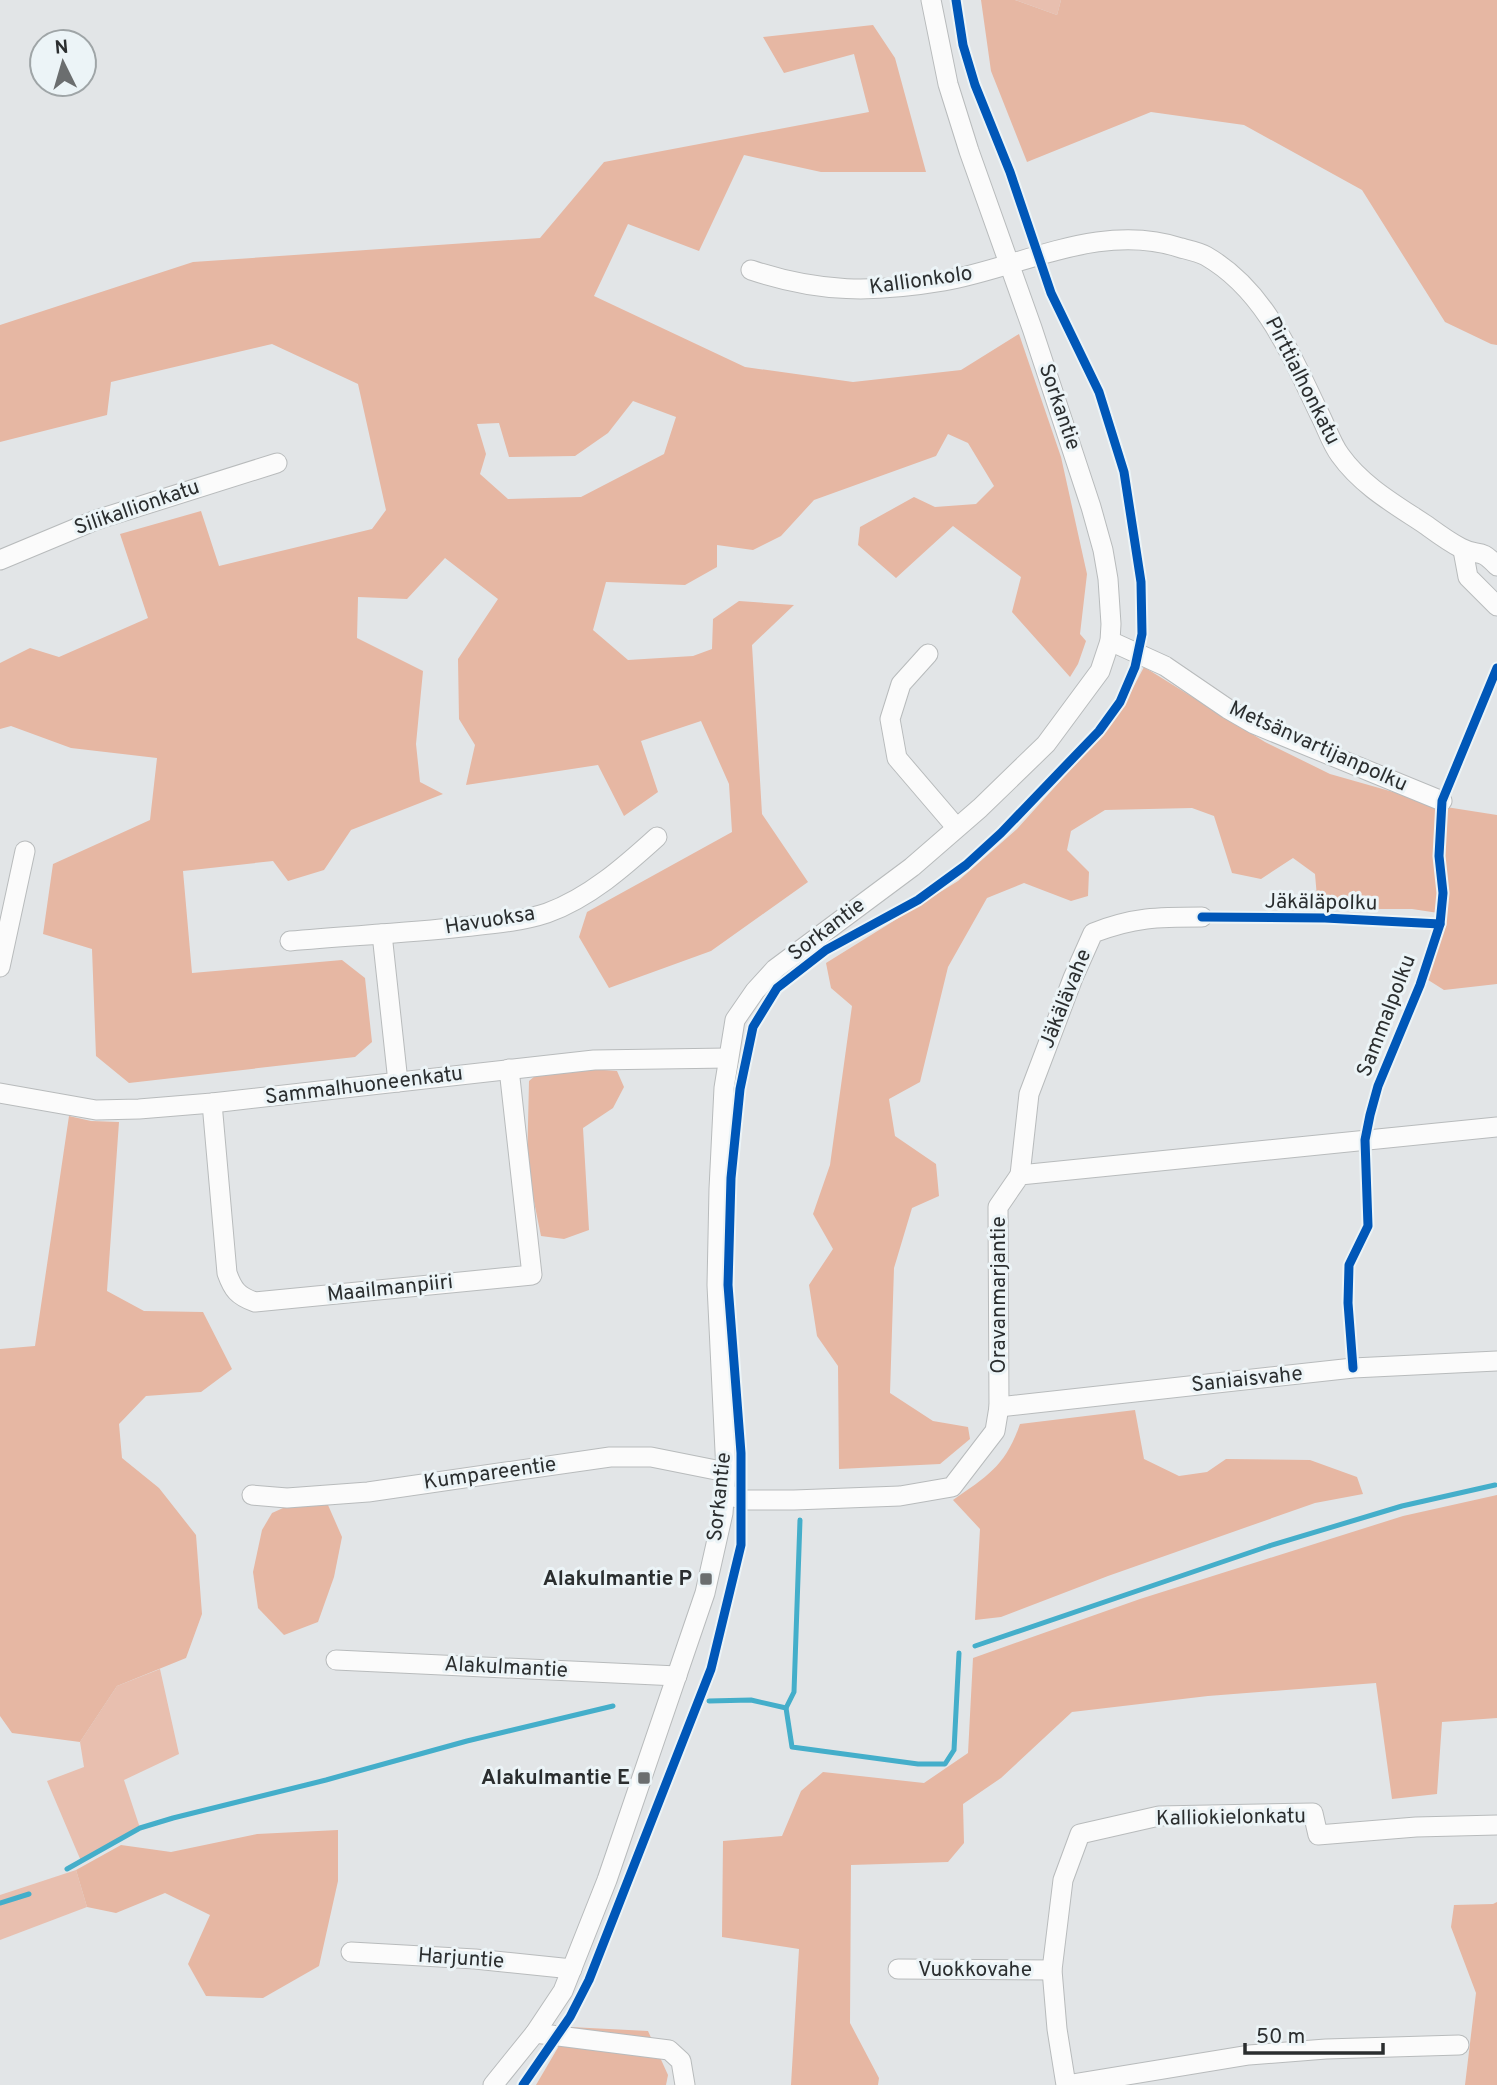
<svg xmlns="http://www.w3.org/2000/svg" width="1497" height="2085" font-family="Overpass,sans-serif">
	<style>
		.green { fill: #e8bfaf }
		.forest { fill: #e6b7a3; fill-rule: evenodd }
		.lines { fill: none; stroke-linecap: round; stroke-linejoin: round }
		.stream { stroke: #44aeca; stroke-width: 5 }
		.minor-casing { stroke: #b8bbbc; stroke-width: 21 }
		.minor { stroke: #fbfbfb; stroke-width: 19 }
		.cycleway-casing { stroke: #ecf4f7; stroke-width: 13 }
		.cycleway { stroke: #0057b8; stroke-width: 9 }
		.poi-dot { fill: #6b6e6f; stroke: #ecf4f7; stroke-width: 2.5 }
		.labels { text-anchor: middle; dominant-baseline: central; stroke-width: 6; stroke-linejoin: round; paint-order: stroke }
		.street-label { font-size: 21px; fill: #2b2e2f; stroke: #ecf4f7 }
		.poi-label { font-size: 21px; font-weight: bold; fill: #2b2e2f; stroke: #ecf4f7; text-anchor: end }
	</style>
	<rect width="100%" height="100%" fill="#e2e5e7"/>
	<!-- green -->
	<g class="green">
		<path d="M 1015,0 L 1061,0 L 1057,15 Z"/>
		<path d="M 160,1669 L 179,1754 L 124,1780 L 140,1828 L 81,1861 L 47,1781 L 84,1767 L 80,1742 L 117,1686 Z"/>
		<path d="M 76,1870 L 87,1907 L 0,1940 L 0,1895 Z"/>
	</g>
	<!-- forest -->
	<g class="forest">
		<path d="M 981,0 L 1015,0 L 1057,15 L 1061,0 L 1497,0 L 1497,345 L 1491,344 L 1445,322 L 1362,190 L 1244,125 L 1151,112 L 1027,162 L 991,71 Z"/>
		<path d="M 873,25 L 895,58 L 926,172 L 821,172 L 744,155 L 699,251 L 628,224 L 594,296 L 745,367 L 853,382 L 961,370 L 1019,334 L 1061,457 L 1087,574 L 1080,634 L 1086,641 L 1078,664 L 1070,677 L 1012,612 L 1021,577 L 953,526 L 896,578 L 858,545 L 860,527 L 914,497 L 935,507 L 976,504 L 994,486 L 968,443 L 948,434 L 936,456 L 814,500 L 781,536 L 753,550 L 717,545 L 717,567 L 685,585 L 606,582 L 593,630 L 628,660 L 693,656 L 712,649 L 713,619 L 739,601 L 794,605 L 752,645 L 762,814 L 808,882 L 711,951 L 609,988 L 579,937 L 587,912 L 732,832 L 729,784 L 701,721 L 641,741 L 658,792 L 624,816 L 598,765 L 466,785 L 475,745 L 459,719 L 458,659 L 498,599 L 445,558 L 407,599 L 358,597 L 357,638 L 423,671 L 416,744 L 420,782 L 443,794 L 351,830 L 324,870 L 288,881 L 273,861 L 183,871 L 192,973 L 342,960 L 365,978 L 372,1042 L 355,1057 L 129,1083 L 96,1056 L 92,949 L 43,934 L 53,864 L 150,820 L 157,758 L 71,748 L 11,726 L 0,729 L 0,663 L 30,648 L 59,657 L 148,618 L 120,534 L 201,511 L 219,566 L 372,529 L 386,510 L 358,384 L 272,344 L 111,382 L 107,415 L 0,442 L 0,325 L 193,262 L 540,238 L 604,162 L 869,112 L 854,54 L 784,73 L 763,37 ZM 633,401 L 676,417 L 664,454 L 581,497 L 508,499 L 480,474 L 486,454 L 477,424 L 499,423 L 509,457 L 575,456 L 608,433 Z"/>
		<path d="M 1144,667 L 1265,742 L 1330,774 L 1446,807 L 1497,815 L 1497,984 L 1444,990 L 1425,978 L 1443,930 L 1445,914 L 1412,909 L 1318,909 L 1315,874 L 1293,858 L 1261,879 L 1232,873 L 1214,816 L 1192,808 L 1105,810 L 1071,831 L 1067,850 L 1089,872 L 1088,896 L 1071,901 L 1024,883 L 987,898 L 948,967 L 920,1082 L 889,1099 L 895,1136 L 936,1164 L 939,1196 L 912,1208 L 894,1268 L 890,1393 L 933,1421 L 968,1427 L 970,1439 L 940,1464 L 839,1469 L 838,1366 L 817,1336 L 809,1285 L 833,1249 L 813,1214 L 830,1165 L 852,1006 L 831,988 L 826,963 L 958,881 L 1017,829 L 1108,728 L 1127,699 Z"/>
		<path d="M 578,1068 L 617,1071 L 624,1087 L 613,1108 L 583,1128 L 589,1230 L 564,1239 L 541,1236 L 527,1167 L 529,1081 L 541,1071 Z"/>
		<path d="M 69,1116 L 91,1121 L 119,1122 L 107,1291 L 144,1311 L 203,1312 L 232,1369 L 201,1392 L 146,1396 L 119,1424 L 122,1458 L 159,1488 L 196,1535 L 202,1614 L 186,1658 L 117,1686 L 80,1742 L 12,1733 L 0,1716 L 0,1349 L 35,1346 Z"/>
		<path d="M 1135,1410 L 1144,1459 L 1179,1476 L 1207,1472 L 1226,1459 L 1310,1460 L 1357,1477 L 1363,1494 L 1315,1503 L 1108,1576 L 1001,1617 L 975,1620 L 980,1529 L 953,1500 C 988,1476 1006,1465 1020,1424 Z"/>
		<path d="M 1497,1495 L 1497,1718 L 1442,1722 L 1437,1794 L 1392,1799 L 1376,1683 L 1208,1696 L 1072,1712 L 1001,1778 L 963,1804 L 964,1843 L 948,1862 L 851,1865 L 850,2023 L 879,2078 L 878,2085 L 791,2085 L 799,1949 L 722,1937 L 723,1841 L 782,1836 L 801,1791 L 823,1772 L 924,1783 L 968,1753 L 973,1658 L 1140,1599 L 1403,1516 Z"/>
		<path d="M 292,1504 L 328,1505 L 342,1537 L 334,1577 L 318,1622 L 284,1635 L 258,1608 L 253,1572 L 262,1530 L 272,1513 Z"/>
		<path d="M 338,1830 L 338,1881 L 319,1966 L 263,1998 L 206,1996 L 188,1964 L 210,1915 L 165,1893 L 116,1913 L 87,1907 L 76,1870 L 121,1845 L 171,1852 L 257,1834 Z"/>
		<path d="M 1497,1902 L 1497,2085 L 1465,2085 L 1476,1993 L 1451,1927 L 1454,1905 L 1493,1904 Z"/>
		<path d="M 570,2027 L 648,2031 L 668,2075 L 666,2085 L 536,2085 Z"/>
	</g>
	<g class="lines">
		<!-- stream -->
		<g class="stream">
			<path d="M 975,1646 L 1269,1546 L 1402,1506 L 1495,1485"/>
			<path d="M 709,1701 L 751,1700 L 786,1708 L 792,1747 L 918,1764 L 945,1764 L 954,1750 L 959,1653"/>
			<path d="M 786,1708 L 794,1692 L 800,1520"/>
			<path d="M 67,1869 L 140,1828 L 173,1818 L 326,1780 L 467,1741 L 613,1706"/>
			<path d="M 0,1903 L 29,1894"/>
		</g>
		<defs>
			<g id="minor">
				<path d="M 751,270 C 820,293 873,293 944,281 C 1022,267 1101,221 1181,248 C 1189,250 1199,252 1206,256 C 1265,290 1291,355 1319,413 C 1326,426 1331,443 1340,455 C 1362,486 1396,505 1426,525 C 1437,533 1449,542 1461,548 C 1480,558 1478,546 1497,566"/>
				<path d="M 1463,550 L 1468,577 L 1497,606"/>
				<path d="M 0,560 L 96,520 L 277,463"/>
				<path d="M 1110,641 L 1165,666 L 1228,709 L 1254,724 L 1442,801"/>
				<path d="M 928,654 L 901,684 L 890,719 L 897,758 L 956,827"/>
				<path d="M 382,934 L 398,1082"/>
				<path d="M 290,941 C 347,936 405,933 462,927 C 490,924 520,922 547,913 C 589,898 625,866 657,837"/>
				<path d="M 0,967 L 25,851"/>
				<path d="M 0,1093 L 96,1110 L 139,1109 L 212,1103 L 594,1060 L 728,1058"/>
				<path d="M 212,1103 L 227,1273 C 233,1290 238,1296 255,1302 L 532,1275 L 509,1069"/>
				<path d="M 1020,1175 L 1029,1094 L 1073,978 L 1093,933 C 1134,917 1158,917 1202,917"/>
				<path d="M 999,1407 L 1353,1368 L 1497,1361"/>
				<path d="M 724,1493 L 743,1500 L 794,1500 L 900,1496 L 952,1487 L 995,1431 L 999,1407 L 998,1207 L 1020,1175 L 1497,1127"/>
				<path d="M 252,1495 L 287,1498 L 368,1492 L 610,1457 L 651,1457 L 726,1472"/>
				<path d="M 336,1660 L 677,1676"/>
				<path d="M 351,1952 L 475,1959 L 572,1969"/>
				<path d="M 898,1969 L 1052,1970"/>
				<path d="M 535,2033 L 669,2050 L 681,2061 L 685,2085"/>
				<path d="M 1459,2045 L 1326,2049 L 1249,2055 L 1066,2085 L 1057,2029 L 1052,1970 L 1063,1880 L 1080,1834 L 1159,1816 L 1313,1813 L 1318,1835 L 1416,1827 L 1497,1825"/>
				<path d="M 493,2085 L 535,2033 L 563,1991 L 607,1880 L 705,1593 L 723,1513 L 726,1472 L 717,1285 L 719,1189 L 724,1088 L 735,1020 L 755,991 L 775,969 L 912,867 L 980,808 L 1046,744 L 1100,671 L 1110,641 L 1111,624 L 1108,579 L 1103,550 L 1091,507 L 1032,328 L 969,151 L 948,84 L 931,0"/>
			</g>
		</defs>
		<!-- minor casing -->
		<use href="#minor" class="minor-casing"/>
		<!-- minor -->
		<use href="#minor" class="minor"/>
		<defs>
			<g id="cycleway">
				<path d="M 1202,917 L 1325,918 L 1440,924"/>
				<path d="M 1353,1368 L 1348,1303 L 1349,1265 L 1368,1226 L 1365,1140 L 1370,1115 L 1378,1086 L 1420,985 L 1440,924 L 1443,893 L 1439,856 L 1442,801 L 1497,668"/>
				<path d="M 523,2085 L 570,2017 L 589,1980 L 711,1669 L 741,1545 L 741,1453 L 728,1285 L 731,1178 L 740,1089 L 753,1027 L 777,988 L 826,950 L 918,900 L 966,865 L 1001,833 L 1099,731 L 1120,702 L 1135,667 L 1142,634 L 1141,582 L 1124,472 L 1099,392 L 1051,293 L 1010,172 L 975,85 L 963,45 L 956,0"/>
			</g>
		</defs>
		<!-- cycleway casing -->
		<use href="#cycleway" class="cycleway-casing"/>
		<!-- cycleway -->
		<use href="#cycleway" class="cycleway"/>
	</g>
	<!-- markers -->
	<g class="poi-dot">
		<rect x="699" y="1572" width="14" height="14" rx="3.5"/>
		<rect x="637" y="1771" width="14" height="14" rx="3.5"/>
	</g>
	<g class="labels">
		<!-- street labels -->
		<g class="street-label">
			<text transform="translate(921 281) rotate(-8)">Kallionkolo</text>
			<text transform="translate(1302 381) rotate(63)">Pirttialhonkatu</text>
			<text transform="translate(1059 407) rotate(71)">Sorkantie</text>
			<text transform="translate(137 508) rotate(-19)">Silikallionkatu</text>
			<text transform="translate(1318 747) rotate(24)">Metsänvartijanpolku</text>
			<text transform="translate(1321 903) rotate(1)">Jäkäläpolku</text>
			<text transform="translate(490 921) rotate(-9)">Havuoksa</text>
			<text transform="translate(827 930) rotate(-37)">Sorkantie</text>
			<text transform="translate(1066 999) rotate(-68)">Jäkälävahe</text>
			<text transform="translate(1387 1016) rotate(-69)">Sammalpolku</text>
			<text transform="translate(364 1086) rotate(-7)">Sammalhuoneenkatu</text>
			<text transform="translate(390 1289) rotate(-6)">Maailmanpiiri</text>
			<text transform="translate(999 1295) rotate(-90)">Oravanmarjantie</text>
			<text transform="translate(1247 1380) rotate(-6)">Saniaisvahe</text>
			<text transform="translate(490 1474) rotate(-8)">Kumpareentie</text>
			<text transform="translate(720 1497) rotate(-84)">Sorkantie</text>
			<text transform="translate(506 1668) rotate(3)">Alakulmantie</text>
			<text transform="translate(1231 1818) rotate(-1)">Kalliokielonkatu</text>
			<text transform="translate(461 1959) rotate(4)">Harjuntie</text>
			<text x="975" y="1970">Vuokkovahe</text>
		</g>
		<!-- poi labels -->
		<g class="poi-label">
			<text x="692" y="1579">Alakulmantie P</text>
			<text x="630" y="1778">Alakulmantie E</text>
		</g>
	</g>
	<!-- north arrow -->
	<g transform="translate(63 63) rotate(355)"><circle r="33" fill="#ecf4f7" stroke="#9fa5a7" stroke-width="2"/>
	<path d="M0-5L12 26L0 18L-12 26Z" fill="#6b6e6f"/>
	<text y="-10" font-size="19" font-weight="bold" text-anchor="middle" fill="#2b2e2f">N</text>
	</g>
	<!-- scale -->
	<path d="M1245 2043v10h138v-10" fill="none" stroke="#2b2e2f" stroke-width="3.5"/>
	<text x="1256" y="2043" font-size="21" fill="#2b2e2f" stroke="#ecf4f7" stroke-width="5" paint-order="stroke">50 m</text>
</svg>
